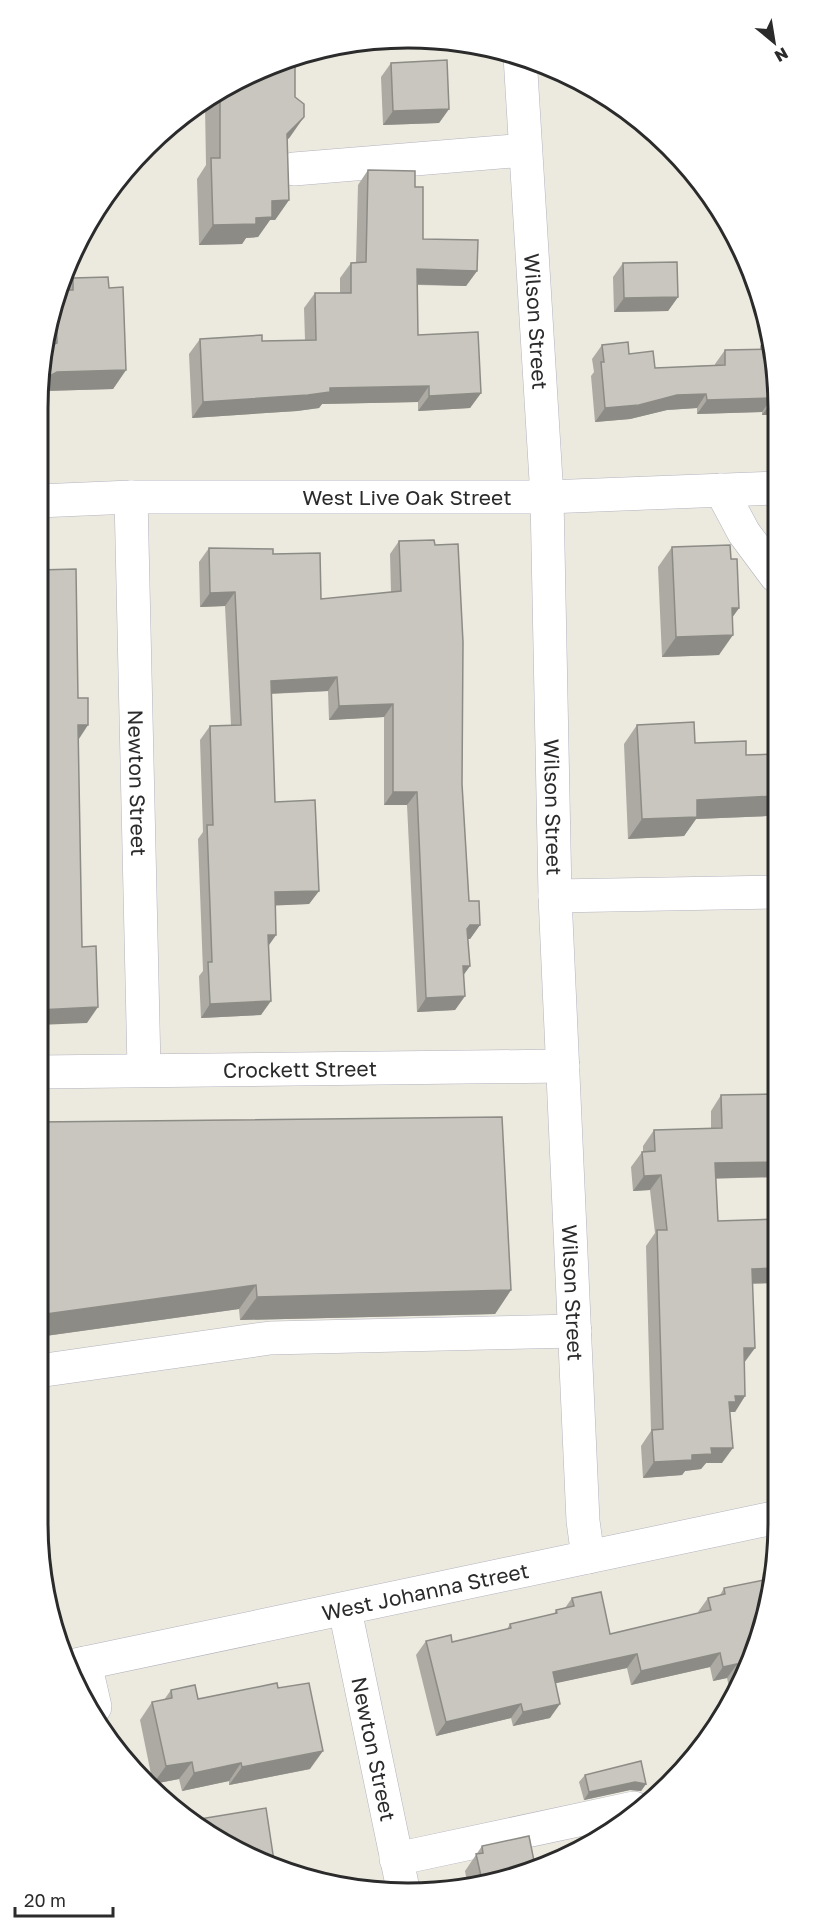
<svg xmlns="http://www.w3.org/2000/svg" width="816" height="1931" font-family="'Golos Text',sans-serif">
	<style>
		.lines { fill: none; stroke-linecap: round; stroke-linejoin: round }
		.minor-casing { stroke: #b3b2be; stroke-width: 34 }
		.minor { stroke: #fff; stroke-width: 33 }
		.wall { fill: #acaaa3 }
		.shaded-wall { fill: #8c8b85 }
		.building { fill: #c8c6be; stroke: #8c8b85; stroke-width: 1.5 }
		.labels { text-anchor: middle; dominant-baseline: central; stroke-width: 5; stroke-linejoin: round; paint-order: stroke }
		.street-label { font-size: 21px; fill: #2b2b2b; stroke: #fff }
		.rim { fill: none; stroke: #2b2b2b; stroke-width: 3 }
	</style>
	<rect width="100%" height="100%" fill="#eceadf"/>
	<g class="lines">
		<defs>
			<g id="minor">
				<path id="s1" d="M 520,56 L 547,497 L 555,896 L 583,1521 L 588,1557"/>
				<path d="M 294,169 L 525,150"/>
				<path d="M 721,490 L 744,533 L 776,576"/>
				<path id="s2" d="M 131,497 L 144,1068"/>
				<path id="s3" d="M 38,501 L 131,497 L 547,497 L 776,488"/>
				<path d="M 555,896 L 777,892"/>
				<path id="s4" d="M 38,1072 L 563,1066"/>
				<path d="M 38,1371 L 270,1338 L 575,1331"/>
				<path id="s5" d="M 345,1610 L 403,1889"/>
				<path d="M 85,1663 L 95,1707"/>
				<path id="s6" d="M 71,1666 L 778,1517"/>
				<path d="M 396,1859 L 634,1808"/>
			</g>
		</defs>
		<!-- minor casing -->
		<use href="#minor" class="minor-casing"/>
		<!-- minor -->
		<use href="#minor" class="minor"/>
	</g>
	<!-- wall -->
	<g class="wall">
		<path d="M 391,63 L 449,109 L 439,123 L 383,125 L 381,77 Z"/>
		<path d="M 244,76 L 290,137 L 287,140 L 289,200 L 275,220 L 270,220 L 258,237 L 246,238 L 242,244 L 199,245 L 197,179 L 206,165 L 205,105 Z"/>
		<path d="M 368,170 L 415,187 L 423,239 L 477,271 L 466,286 L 417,285 L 418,335 L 481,393 L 470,408 L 418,411 L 418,402 L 322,404 L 319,408 L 297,411 L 192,418 L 189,354 L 200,339 L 262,341 L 305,340 L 304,308 L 315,293 L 340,293 L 340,278 L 351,263 L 356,263 L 358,185 Z"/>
		<path d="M 623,263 L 678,297 L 668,311 L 614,312 L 613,277 Z"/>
		<path d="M 73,278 L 109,288 L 126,370 L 113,389 L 44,391 L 40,393 L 57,290 L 65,290 Z"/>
		<path d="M 768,335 L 775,359 L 775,415 L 762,415 L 762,412 L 697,414 L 697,408 L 667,410 L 630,419 L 595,422 L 591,376 L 594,372 L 592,359 L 602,345 L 629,354 L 655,368 L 715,365 L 715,364 L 725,350 L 760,349 L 760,346 Z"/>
		<path d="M 399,541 L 462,784 L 469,901 L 480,925 L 470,939 L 468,939 L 470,966 L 463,975 L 465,996 L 455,1010 L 417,1012 L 407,805 L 384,805 L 384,717 L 329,720 L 328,691 L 271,694 L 275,802 L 319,891 L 309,904 L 275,905 L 276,935 L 269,945 L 261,1015 L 201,1018 L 199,976 L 203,971 L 198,839 L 203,832 L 200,740 L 210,726 L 231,725 L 225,606 L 200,607 L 199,562 L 209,548 L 273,554 L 321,599 L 391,592 L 390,554 Z"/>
		<path d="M 672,547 L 731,559 L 739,608 L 732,617 L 719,655 L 662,657 L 658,567 Z"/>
		<path d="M 776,638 L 776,683 L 770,683 L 768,649 Z"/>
		<path d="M 637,725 L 695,743 L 746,755 L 776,754 L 777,820 L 767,821 L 767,816 L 696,819 L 684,836 L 628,839 L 624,744 Z"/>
		<path d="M 777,1094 L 778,1175 L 776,1177 L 716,1178 L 718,1221 L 752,1284 L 744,1363 L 745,1396 L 735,1412 L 730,1412 L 722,1463 L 706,1463 L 701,1469 L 685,1471 L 682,1475 L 643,1478 L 641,1446 L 651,1431 L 646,1246 L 655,1233 L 650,1190 L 633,1191 L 631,1167 L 642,1152 L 643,1152 L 643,1146 L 654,1130 L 711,1128 L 711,1111 L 721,1095 Z"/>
		<path d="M 38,1122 L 511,1290 L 495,1314 L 240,1320 L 239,1309 L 38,1337 Z"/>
		<path d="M 724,1588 L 759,1642 L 733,1691 L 730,1691 L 727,1678 L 713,1681 L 710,1667 L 631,1685 L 627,1668 L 555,1683 L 550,1718 L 513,1726 L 511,1718 L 436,1736 L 416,1655 L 426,1641 L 452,1642 L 507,1629 L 510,1624 L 554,1614 L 556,1610 L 565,1608 L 572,1598 L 610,1634 L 699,1613 L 698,1612 L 708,1598 L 720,1595 Z"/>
		<path d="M 278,1688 L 310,1769 L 229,1785 L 229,1781 L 182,1791 L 179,1779 L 153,1784 L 140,1720 L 152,1702 L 164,1700 L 171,1690 L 198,1699 Z"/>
		<path d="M 585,1775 L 646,1784 L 641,1791 L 630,1790 L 584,1800 L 579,1782 Z"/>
		<path d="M 615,1825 L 594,1843 L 592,1836 L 597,1829 Z"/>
		<path d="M 482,1846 L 535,1866 L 480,1886 L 468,1887 L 465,1871 Z"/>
	</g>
	<!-- shaded-wall -->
	<g class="shaded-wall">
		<path d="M 449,109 L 439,123 L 383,125 L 393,111 Z"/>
		<path d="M 304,117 L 290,137 L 273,154 L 287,134 Z"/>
		<path d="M 289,200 L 275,220 L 270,220 L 258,237 L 246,238 L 242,244 L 199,245 L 213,225 L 256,218 L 272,201 Z"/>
		<path d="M 417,269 L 477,271 L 466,286 L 406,284 Z"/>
		<path d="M 678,297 L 668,311 L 614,312 L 624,298 Z"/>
		<path d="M 126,370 L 113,389 L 44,391 L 40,393 L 42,380 L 57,372 Z"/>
		<path d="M 429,386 L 418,402 L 322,404 L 319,408 L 297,411 L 192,418 L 203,402 L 330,388 Z"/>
		<path d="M 481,393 L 470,408 L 418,411 L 429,396 Z"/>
		<path d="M 706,394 L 697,408 L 667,410 L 630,419 L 595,422 L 605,408 L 677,395 Z"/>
		<path d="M 772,398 L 762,412 L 697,414 L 707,400 Z"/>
		<path d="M 772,401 L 775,401 L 775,415 L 762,415 Z"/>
		<path d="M 235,592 L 225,606 L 200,607 L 210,593 Z"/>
		<path d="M 732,608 L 739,608 L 725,628 Z"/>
		<path d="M 733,635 L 719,655 L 662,657 L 676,637 Z"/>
		<path d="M 776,675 L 776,683 L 770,683 Z"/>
		<path d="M 337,677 L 328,691 L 261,694 L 271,681 Z"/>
		<path d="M 393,704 L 384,717 L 329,720 L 339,706 Z"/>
		<path d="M 78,725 L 88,725 L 77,742 Z"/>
		<path d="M 393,792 L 417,792 L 407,805 L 384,805 Z"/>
		<path d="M 776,796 L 777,802 L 767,816 L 696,819 L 684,836 L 628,839 L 642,819 L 697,800 Z"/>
		<path d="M 777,808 L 777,820 L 767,821 Z"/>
		<path d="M 319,891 L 309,904 L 265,906 L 275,892 Z"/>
		<path d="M 470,925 L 480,925 L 470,939 L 460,939 Z"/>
		<path d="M 268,935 L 276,935 L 266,949 Z"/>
		<path d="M 463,966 L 470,966 L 460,980 Z"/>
		<path d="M 465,996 L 455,1010 L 417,1012 L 426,998 Z"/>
		<path d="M 271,1001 L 261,1015 L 201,1018 L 210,1004 Z"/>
		<path d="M 98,1007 L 87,1023 L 38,1025 L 38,1010 Z"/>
		<path d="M 777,1162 L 778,1175 L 776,1177 L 704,1179 L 715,1163 Z"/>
		<path d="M 661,1175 L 650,1190 L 633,1191 L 644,1176 Z"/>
		<path d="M 778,1268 L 778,1283 L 741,1284 L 752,1269 Z"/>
		<path d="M 256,1285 L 239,1309 L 38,1337 L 38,1327 L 46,1314 Z"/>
		<path d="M 511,1290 L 495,1314 L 240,1320 L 257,1297 Z"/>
		<path d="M 43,1305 L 38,1313 L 38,1307 Z"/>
		<path d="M 744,1348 L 755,1348 L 744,1363 Z"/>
		<path d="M 735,1396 L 745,1396 L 735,1412 L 729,1412 L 729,1402 Z"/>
		<path d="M 711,1448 L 733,1448 L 722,1463 L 706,1463 L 701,1469 L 685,1471 L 682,1475 L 643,1478 L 654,1462 L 692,1455 Z"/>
		<path d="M 720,1653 L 710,1667 L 631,1685 L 641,1671 Z"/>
		<path d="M 637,1654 L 627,1668 L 543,1686 L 553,1672 Z"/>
		<path d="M 737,1664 L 727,1678 L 713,1681 L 723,1667 Z"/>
		<path d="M 739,1677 L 733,1691 L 730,1691 Z"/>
		<path d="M 521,1704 L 511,1718 L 436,1736 L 446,1722 Z"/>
		<path d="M 560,1704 L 550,1718 L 513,1726 L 523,1712 Z"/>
		<path d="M 323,1751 L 310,1769 L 229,1785 L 242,1767 Z"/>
		<path d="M 192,1762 L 179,1779 L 153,1784 L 166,1766 Z"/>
		<path d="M 241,1763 L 229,1781 L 182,1791 L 194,1773 Z"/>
		<path d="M 635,1782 L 646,1784 L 641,1791 L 630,1790 L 584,1800 L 589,1792 Z"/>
	</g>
	<!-- building -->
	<g class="building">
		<path d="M 447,60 L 449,109 L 393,111 L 391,63 Z"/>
		<path d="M 295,62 L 295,97 L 304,104 L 304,117 L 287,134 L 289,200 L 272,201 L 272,217 L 256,218 L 256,224 L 213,225 L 211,158 L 220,158 L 220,94 L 244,76 Z"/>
		<path d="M 368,170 L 415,171 L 415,187 L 423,187 L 423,239 L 478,240 L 477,271 L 417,269 L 418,335 L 478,332 L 481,393 L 429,396 L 429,386 L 330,388 L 330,392 L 308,395 L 203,402 L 200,339 L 262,335 L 262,341 L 316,340 L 315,293 L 351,293 L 351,263 L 366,262 Z"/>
		<path d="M 677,262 L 678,297 L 624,298 L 623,263 Z"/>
		<path d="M 108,277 L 109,288 L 123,287 L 126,370 L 57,372 L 42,380 L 47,347 L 57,343 L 56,297 L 57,290 L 73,290 L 73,278 Z"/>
		<path d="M 628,342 L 629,354 L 653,351 L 655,368 L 725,365 L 725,350 L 770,349 L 770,342 L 775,359 L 775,401 L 772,401 L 772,398 L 707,400 L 706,394 L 677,395 L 639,405 L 605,408 L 601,362 L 604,362 L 602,345 Z"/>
		<path d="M 434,540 L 435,545 L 458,544 L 463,642 L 462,784 L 469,901 L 479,901 L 480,925 L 470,925 L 467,929 L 470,966 L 463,966 L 465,996 L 426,998 L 417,792 L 393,792 L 393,704 L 339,706 L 337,677 L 271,681 L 275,802 L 315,800 L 319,891 L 275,892 L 276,935 L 268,935 L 271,1001 L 210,1004 L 208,962 L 212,962 L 207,825 L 213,825 L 210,726 L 241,725 L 235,592 L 210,593 L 209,548 L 273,549 L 273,554 L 320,553 L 321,599 L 401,591 L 399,541 Z"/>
		<path d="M 730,545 L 731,559 L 737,559 L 739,608 L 732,608 L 733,635 L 676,637 L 672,547 Z"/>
		<path d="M 76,569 L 78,698 L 88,698 L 88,725 L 78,725 L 82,947 L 96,946 L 98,1007 L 38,1010 L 38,570 Z"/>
		<path d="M 694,722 L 695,743 L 746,741 L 746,755 L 776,754 L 776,796 L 697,800 L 697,817 L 642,819 L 637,725 Z"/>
		<path d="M 777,1094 L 777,1162 L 715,1163 L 718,1221 L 778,1219 L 778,1268 L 752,1269 L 755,1348 L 744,1348 L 745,1396 L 735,1396 L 736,1402 L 729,1402 L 733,1448 L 711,1448 L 712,1454 L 692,1455 L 692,1460 L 654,1462 L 652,1430 L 663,1429 L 657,1230 L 667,1230 L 661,1175 L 644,1176 L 642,1152 L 655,1151 L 654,1130 L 722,1128 L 721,1095 Z"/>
		<path d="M 502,1117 L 511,1290 L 257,1297 L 256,1285 L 46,1314 L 43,1305 L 38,1307 L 38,1122 Z"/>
		<path d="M 769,1579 L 759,1642 L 740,1677 L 737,1664 L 723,1667 L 720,1653 L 641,1671 L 637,1654 L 553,1672 L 560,1704 L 523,1712 L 521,1704 L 446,1722 L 426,1641 L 451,1635 L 452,1642 L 511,1628 L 510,1624 L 557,1613 L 556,1610 L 574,1606 L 572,1598 L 601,1592 L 610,1634 L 711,1610 L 708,1598 L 725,1594 L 724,1588 Z"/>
		<path d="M 277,1683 L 278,1688 L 309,1683 L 323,1751 L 242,1767 L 241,1763 L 194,1773 L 192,1762 L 166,1766 L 152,1702 L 172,1698 L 171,1690 L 195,1685 L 198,1699 Z"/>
		<path d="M 641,1761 L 646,1784 L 635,1782 L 589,1792 L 585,1775 Z"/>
		<path d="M 266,1808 L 274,1861 L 223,1844 L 194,1820 Z"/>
		<path d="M 615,1825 L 600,1838 L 597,1829 Z"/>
		<path d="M 529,1836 L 535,1866 L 483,1885 L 476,1854 L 483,1853 L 482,1846 Z"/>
	</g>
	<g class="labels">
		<!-- street labels -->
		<g class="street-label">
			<text stroke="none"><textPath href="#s1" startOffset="266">Wilson Street</textPath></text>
			<text stroke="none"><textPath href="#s3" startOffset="369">West Live Oak Street</textPath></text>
			<text stroke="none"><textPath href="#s2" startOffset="286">Newton Street</textPath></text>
			<text stroke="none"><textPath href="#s1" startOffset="752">Wilson Street</textPath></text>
			<text stroke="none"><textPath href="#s4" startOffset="262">Crockett Street</textPath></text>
			<text stroke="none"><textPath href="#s1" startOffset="1238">Wilson Street</textPath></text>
			<text stroke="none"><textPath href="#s6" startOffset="362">West Johanna Street</textPath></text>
			<text stroke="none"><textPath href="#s5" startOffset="142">Newton Street</textPath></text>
		</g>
	</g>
	<!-- crop -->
	<path d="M0 0H816V1931H0ZM408 48H408A360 360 0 0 1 768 408V1523A360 360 0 0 1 408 1883H408A360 360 0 0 1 48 1523V408A360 360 0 0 1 408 48Z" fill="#fff" fill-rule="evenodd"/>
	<path class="rim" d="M408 48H408A360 360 0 0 1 768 408V1523A360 360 0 0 1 408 1883H408A360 360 0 0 1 48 1523V408A360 360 0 0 1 408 48Z"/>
	<!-- north arrow -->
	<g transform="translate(774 42) rotate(150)" stroke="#ffffff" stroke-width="4.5" paint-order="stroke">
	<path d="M0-4.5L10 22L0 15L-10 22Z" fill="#2b2b2b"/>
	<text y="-9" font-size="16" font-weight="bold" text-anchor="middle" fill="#2b2b2b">N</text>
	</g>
	<!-- scale -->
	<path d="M15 1907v9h98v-9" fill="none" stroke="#2b2b2b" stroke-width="3"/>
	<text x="24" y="1907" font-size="18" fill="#2b2b2b" stroke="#ffffff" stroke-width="4.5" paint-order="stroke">20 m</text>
</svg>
